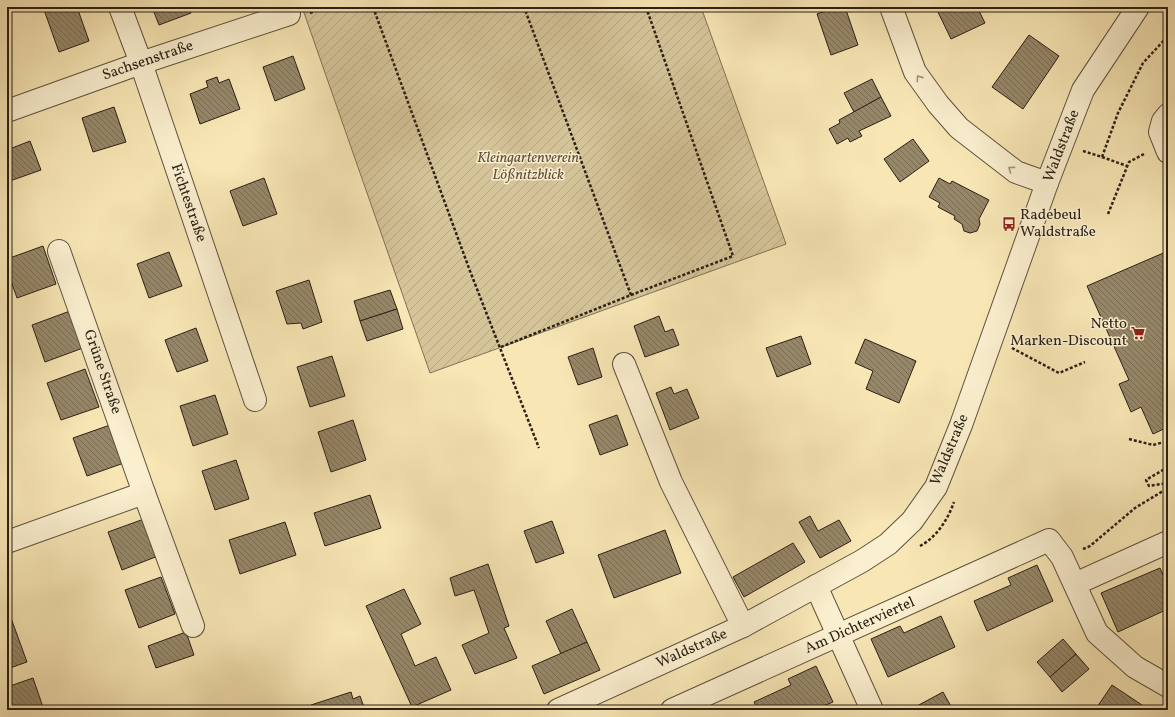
<svg xmlns="http://www.w3.org/2000/svg" width="1175" height="717" font-family="Vollkorn,serif">
	<style>
		.garden { fill: url(#garden-furrows); stroke: #807258 }
		.building { fill: url(#building-back-hatch); stroke: #2b2015 }
		.lines { fill: none; stroke-linecap: round; stroke-linejoin: round }
		.minor-casing { stroke: #5e523d; stroke-width: 24 }
		.path { stroke: #2b2015; stroke-width: 2.5; stroke-dasharray: 3 2; stroke-linecap: butt }
		.minor { stroke: #faefcf; stroke-width: 22 }
		.oneway { stroke: #9d927b }
		.labels { text-anchor: middle; dominant-baseline: central; stroke-width: 3; stroke-linejoin: round; paint-order: stroke }
		.street-label { font-size: 15px; fill: #2b2015; stroke: #faefcf }
		.park-label { font-size: 15px; font-style: italic; fill: #5e513d; stroke: #faefcf }
		.poi-label { font-size: 15px; fill: #2b2015; stroke: #faefcf; text-anchor: start }
	</style>
	<defs>
		<pattern id="garden-furrows" width="10" height="10" patternUnits="userSpaceOnUse"><rect width="10" height="10" fill="#d5c49a"/><path d="M-1 1l2-2M0 10L10 0M9 11l2-2" fill="none" stroke="#b7a884"/></pattern>
		<pattern id="building-back-hatch" width="6" height="6" patternUnits="userSpaceOnUse"><rect width="6" height="6" fill="#968768"/><path d="M-1 5l2 2M0 0l6 6M5-1l2 2" fill="none" stroke="#7b6e54"/></pattern>
	</defs>
	<rect width="100%" height="100%" fill="#f8e6b5"/>
	<filter id="stains"><feTurbulence type="fractalNoise" baseFrequency=".005" numOctaves="4"/><feColorMatrix values="0 0 0 0 .2 0 0 0 0 .09 0 0 0 0 .02 0 0 0 .5 -.17"/></filter>
	<radialGradient id="worn" r=".72"><stop offset=".6" stop-color="#630" stop-opacity="0"/><stop offset="1" stop-color="#630" stop-opacity=".3"/></radialGradient>
	<!-- garden -->
	<path class="garden" d="M 302,7 L 701,7 L 786,244 L 430,373 Z"/>
	<!-- building -->
	<g class="building">
		<path d="M 43,7 L 77,7 L 89,41 L 59,52 Z"/>
		<path d="M 152,7 L 189,7 L 191,13 L 159,25 Z"/>
		<path d="M 837,7 L 845,7 L 858,45 L 831,55 L 817,14 Z"/>
		<path d="M 943,7 L 977,7 L 985,23 L 951,39 L 937,10 Z"/>
		<path d="M 7,9 L 12,21 L 7,23 Z"/>
		<path d="M 1029,35 L 1059,56 L 1023,109 L 992,87 Z"/>
		<path d="M 293,56 L 305,89 L 275,101 L 263,67 Z"/>
		<path d="M 217,77 L 219,83 L 229,79 L 240,109 L 200,124 L 190,94 L 208,87 L 206,81 Z"/>
		<path d="M 872,79 L 881,97 L 854,112 L 844,93 Z"/>
		<path d="M 881,97 L 891,116 L 859,131 L 862,136 L 850,142 L 848,138 L 837,144 L 829,129 L 840,123 L 839,120 Z"/>
		<path d="M 114,107 L 126,142 L 93,152 L 82,118 Z"/>
		<path d="M 913,139 L 929,161 L 900,182 L 884,159 Z"/>
		<path d="M 30,141 L 41,170 L 7,182 L 7,150 Z"/>
		<path d="M 264,178 L 277,214 L 243,226 L 230,191 Z"/>
		<path d="M 939,178 L 950,184 L 952,181 L 989,200 L 979,219 L 980,224 L 977,231 L 970,233 L 964,231 L 962,224 L 954,219 L 955,216 L 938,207 L 940,203 L 929,197 Z"/>
		<path d="M 43,246 L 56,284 L 17,298 L 7,270 L 7,259 Z"/>
		<path d="M 1168,251 L 1168,427 L 1153,434 L 1141,407 L 1131,412 L 1119,384 L 1129,380 L 1087,286 Z"/>
		<path d="M 169,252 L 182,286 L 149,298 L 137,264 Z"/>
		<path d="M 309,280 L 322,322 L 303,329 L 301,323 L 287,324 L 276,291 Z"/>
		<path d="M 390,290 L 397,309 L 360,321 L 354,301 Z"/>
		<path d="M 397,309 L 403,329 L 367,341 L 360,321 Z"/>
		<path d="M 70,311 L 83,348 L 45,362 L 32,325 Z"/>
		<path d="M 659,316 L 665,332 L 673,329 L 679,345 L 645,357 L 634,326 Z"/>
		<path d="M 196,328 L 208,361 L 177,372 L 165,340 Z"/>
		<path d="M 801,336 L 811,364 L 777,377 L 766,348 Z"/>
		<path d="M 865,339 L 916,361 L 899,403 L 866,389 L 873,371 L 855,363 Z"/>
		<path d="M 593,348 L 602,377 L 578,385 L 568,357 Z"/>
		<path d="M 332,356 L 345,396 L 310,407 L 297,367 Z"/>
		<path d="M 85,369 L 99,407 L 61,420 L 47,383 Z"/>
		<path d="M 671,387 L 674,394 L 687,389 L 699,418 L 670,430 L 656,393 Z"/>
		<path d="M 215,395 L 228,434 L 193,446 L 180,406 Z"/>
		<path d="M 617,415 L 628,445 L 600,455 L 589,425 Z"/>
		<path d="M 353,420 L 366,460 L 331,472 L 318,432 Z"/>
		<path d="M 110,425 L 124,463 L 87,476 L 73,438 Z"/>
		<path d="M 236,460 L 249,499 L 215,510 L 202,471 Z"/>
		<path d="M 370,495 L 381,528 L 325,546 L 314,513 Z"/>
		<path d="M 810,516 L 818,531 L 839,520 L 851,541 L 820,558 L 799,522 Z"/>
		<path d="M 144,519 L 158,556 L 122,570 L 108,532 Z"/>
		<path d="M 552,521 L 564,553 L 536,563 L 524,531 Z"/>
		<path d="M 285,522 L 296,555 L 240,574 L 229,540 Z"/>
		<path d="M 665,530 L 681,573 L 614,598 L 598,555 Z"/>
		<path d="M 793,543 L 805,562 L 744,597 L 733,577 Z"/>
		<path d="M 488,564 L 509,626 L 504,628 L 517,658 L 475,674 L 462,645 L 489,633 L 474,590 L 455,596 L 450,578 Z"/>
		<path d="M 1037,565 L 1053,601 L 987,631 L 974,601 L 1011,585 L 1008,578 Z"/>
		<path d="M 1160,568 L 1168,586 L 1168,609 L 1118,632 L 1101,593 Z"/>
		<path d="M 161,577 L 175,614 L 139,628 L 125,590 Z"/>
		<path d="M 404,589 L 421,624 L 401,634 L 415,666 L 436,657 L 451,690 L 412,707 L 366,606 Z"/>
		<path d="M 572,609 L 587,642 L 561,654 L 546,621 Z"/>
		<path d="M 941,616 L 955,647 L 888,677 L 871,639 L 900,626 L 904,633 Z"/>
		<path d="M 11,618 L 27,662 L 7,669 L 7,620 Z"/>
		<path d="M 186,632 L 194,655 L 156,668 L 148,646 Z"/>
		<path d="M 1063,639 L 1076,654 L 1050,677 L 1037,662 Z"/>
		<path d="M 587,642 L 600,670 L 544,694 L 532,666 Z"/>
		<path d="M 1076,654 L 1089,669 L 1062,692 L 1050,677 Z"/>
		<path d="M 816,666 L 833,702 L 814,710 L 758,710 L 754,702 L 791,685 L 788,679 Z"/>
		<path d="M 33,678 L 44,710 L 7,710 L 7,687 Z"/>
		<path d="M 1112,685 L 1148,709 L 1147,710 L 1095,710 Z"/>
		<path d="M 351,692 L 353,699 L 360,696 L 365,710 L 309,710 L 313,708 L 311,705 Z"/>
		<path d="M 943,692 L 953,710 L 919,710 L 917,706 Z"/>
	</g>
	<g class="lines">
		<defs>
			<g id="minor">
				<path d="M 120,7 L 141,63 L 255,400"/>
				<path d="M 891,7 L 915,72 L 938,104 L 959,128 L 1016,172 L 1047,183"/>
				<path d="M 7,111 L 141,63 L 289,14"/>
				<path d="M 1168,115 L 1163,121 L 1160,132 L 1168,152"/>
				<path d="M 624,364 L 671,482 L 743,626"/>
				<path d="M 144,493 L 193,626"/>
				<path d="M 7,542 L 144,493 L 59,251"/>
				<path d="M 1075,584 L 1168,542"/>
				<path d="M 816,586 L 872,710"/>
				<path d="M 558,710 L 743,626 L 862,561 L 888,544 L 912,521 L 936,487 L 961,425 L 1047,183 L 1083,90 L 1138,7"/>
				<path d="M 672,710 L 1049,540 L 1062,557 L 1097,633 L 1135,667 L 1168,686"/>
			</g>
		</defs>
		<!-- minor casing -->
		<use href="#minor" class="minor-casing"/>
		<!-- path -->
		<g class="path">
			<path d="M 373,7 L 470,271 L 539,448"/>
			<path d="M 310,13 L 325,7"/>
			<path d="M 1083,151 L 1102,157 L 1118,113 L 1143,63 L 1168,36"/>
			<path d="M 1102,157 L 1127,166"/>
			<path d="M 1108,214 L 1129,162 L 1144,154"/>
			<path d="M 631,295 L 733,256 L 646,7"/>
			<path d="M 501,347 L 631,295 L 524,7"/>
			<path d="M 1012,348 L 1059,373 L 1085,362"/>
			<path d="M 1129,439 L 1153,445 L 1168,441"/>
			<path d="M 1168,467 L 1146,480 L 1149,486 L 1168,483"/>
			<path d="M 920,546 C 937,537 948,519 954,502"/>
			<path d="M 1083,549 L 1090,546 L 1135,508 L 1168,488"/>
		</g>
		<!-- minor -->
		<use href="#minor" class="minor"/>
	</g>
	<!-- one-way arrows -->
	<defs><path id="oneway-chevron" d="M-2-3.5L2.5 0L-2 3.5" fill="none" stroke-width="1.6" stroke-linecap="round" stroke-linejoin="round"/></defs>
	<g class="oneway">
		<use href="#oneway-chevron" transform="translate(919 78) rotate(-125)"/>
		<use href="#oneway-chevron" transform="translate(1011 169) rotate(-144)"/>
	</g>
	<!-- icons -->
	<defs>
		<symbol id="bus-bare" viewBox="-9 -9 18 18"><path d="M-5-6H5V4H4V6H2V4H-2V6H-4V4H-5ZM-3.5-4V0h7V-4ZM-3.5 1.2v1.5H-2V1.2ZM2 1.2v1.5H3.5V1.2Z" fill="#8f2418" stroke="#faefcf" stroke-width="2.5" paint-order="stroke"/></symbol>
		<symbol id="supermarket-bare" viewBox="-9 -9 18 18"><path d="M-6-5.5h2.5l.6 2H6L4.5 2H-2.5L-4.4-4H-6ZM-1.5 3.2a1.3 1.3 0 1 0 .1 0ZM3 3.2a1.3 1.3 0 1 0 .1 0Z" fill="#8f2418" stroke="#faefcf" stroke-width="2.5" paint-order="stroke"/></symbol>
	</defs>
	<g fill-rule="evenodd">
		<use href="#bus-bare" x="999" y="214" width="20" height="20"/>
		<use href="#supermarket-bare" x="1128" y="323" width="20" height="20"/>
	</g>
	<g class="labels">
		<!-- street labels -->
		<g class="street-label">
			<text transform="translate(148 61) rotate(-19)">Sachsenstraße</text>
			<text transform="translate(1062 146) rotate(-69)">Waldstraße</text>
			<text transform="translate(188 203) rotate(71)">Fichtestraße</text>
			<text transform="translate(102 372) rotate(71)">Grüne Straße</text>
			<text transform="translate(950 450) rotate(-67)">Waldstraße</text>
			<text transform="translate(860 626) rotate(-24)">Am Dichterviertel</text>
			<text transform="translate(692 649) rotate(-24)">Waldstraße</text>
		</g>
		<!-- park labels -->
		<g class="park-label">
			<text x="528" y="158">Kleingartenverein<tspan x="528" dy="17">Lößnitzblick</tspan></text>
		</g>
		<!-- poi labels -->
		<g class="poi-label">
			<text x="1020" y="215">Radebeul<tspan x="1020" dy="17">Waldstraße</tspan></text>
			<text x="1127" y="324" text-anchor="end">Netto<tspan x="1127" dy="17">Marken-Discount</tspan></text>
		</g>
	</g>
	<!-- margin -->
	<rect width="1175" height="717" fill="none" stroke="#f8e6b5" stroke-width="24"/>
	<rect x="8" y="8" width="1159" height="701" fill="none" stroke="#2b2015" stroke-width="2"/>
	<rect x="12" y="12" width="1151" height="693" fill="none" stroke="#2b2015"/>
	<rect width="100%" height="100%" filter="url(#stains)"/>
	<rect width="100%" height="100%" fill="url(#worn)"/>
</svg>
